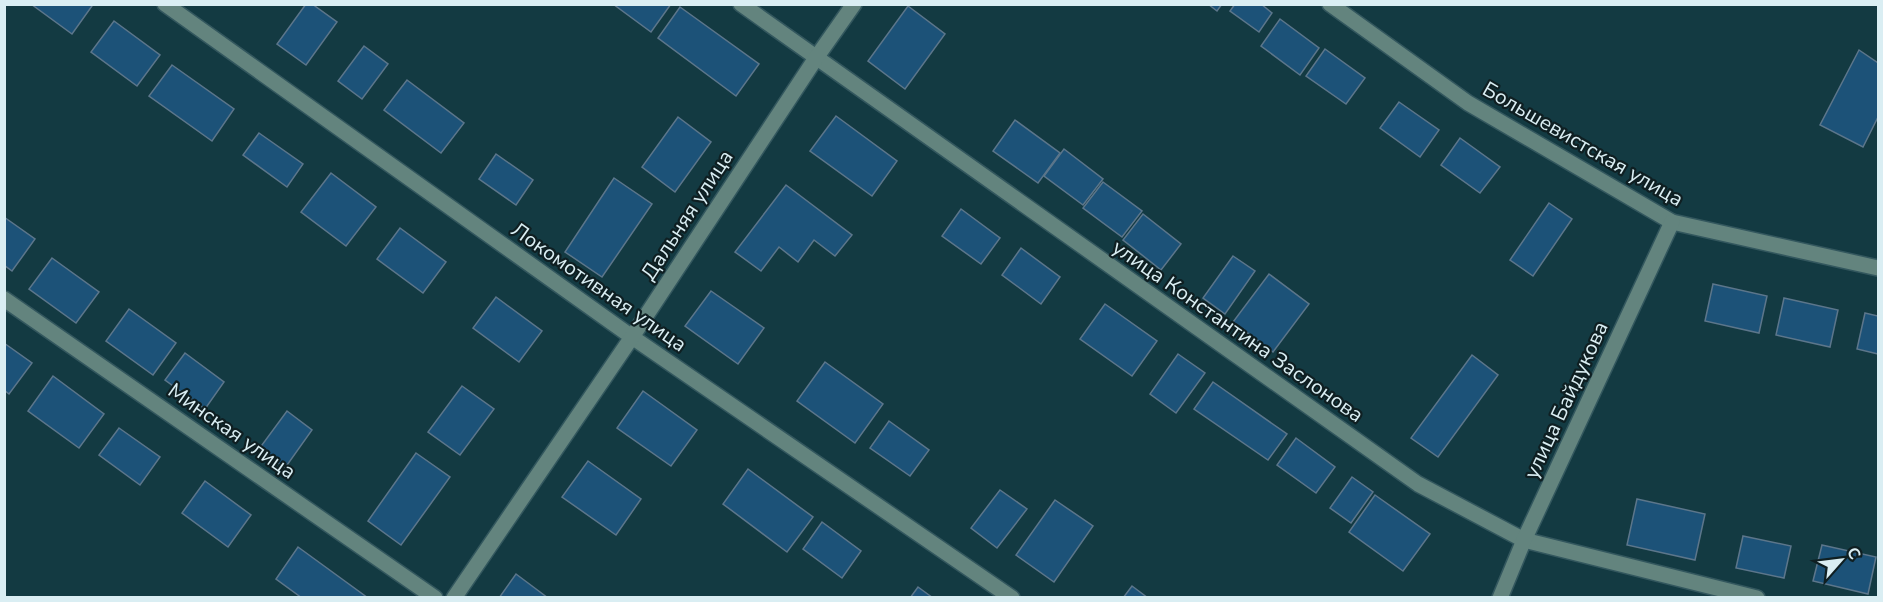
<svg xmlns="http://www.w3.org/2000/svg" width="1883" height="602" font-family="'Nunito Sans',sans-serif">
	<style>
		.building { fill: #1c5278; stroke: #5c768b; stroke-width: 1.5 }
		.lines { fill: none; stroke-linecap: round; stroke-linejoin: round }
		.minor-casing { stroke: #33575e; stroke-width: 18 }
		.minor { stroke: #63847e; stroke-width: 15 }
		.labels { text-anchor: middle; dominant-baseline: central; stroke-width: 4.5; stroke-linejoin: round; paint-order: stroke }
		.street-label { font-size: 21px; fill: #daeef3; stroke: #0f1f22 }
	</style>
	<rect width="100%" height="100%" fill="#133a42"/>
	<!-- building -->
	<g class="building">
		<path d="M 31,4 L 89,4 L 92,6 L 72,34 Z"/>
		<path d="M 306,4 L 312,4 L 337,22 L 306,65 L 277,44 Z"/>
		<path d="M 613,4 L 671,4 L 651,32 Z"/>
		<path d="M 1208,4 L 1222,4 L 1217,11 Z"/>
		<path d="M 1235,4 L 1261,4 L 1272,13 L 1259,32 L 1230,11 Z"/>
		<path d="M 908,6 L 945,34 L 905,89 L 868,61 Z"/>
		<path d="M 680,7 L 759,64 L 736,96 L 658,38 Z"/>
		<path d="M 1280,19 L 1319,48 L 1300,75 L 1261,46 Z"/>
		<path d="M 114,21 L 160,55 L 137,86 L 91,52 Z"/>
		<path d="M 364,46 L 388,64 L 362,99 L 338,81 Z"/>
		<path d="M 1325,49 L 1365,78 L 1346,104 L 1306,76 Z"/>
		<path d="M 1859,50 L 1878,63 L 1878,117 L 1863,147 L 1820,125 Z"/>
		<path d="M 172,65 L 234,109 L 212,141 L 149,96 Z"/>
		<path d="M 407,80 L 464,123 L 441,153 L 384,110 Z"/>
		<path d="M 1399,102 L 1439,130 L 1420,157 L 1380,128 Z"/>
		<path d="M 836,116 L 897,161 L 872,196 L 810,151 Z"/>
		<path d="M 678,117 L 711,142 L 675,192 L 642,167 Z"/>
		<path d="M 1015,120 L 1060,153 L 1038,183 L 993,151 Z"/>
		<path d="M 259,133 L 303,164 L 287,187 L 243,155 Z"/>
		<path d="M 1460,138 L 1500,167 L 1480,193 L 1441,165 Z"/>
		<path d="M 1064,149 L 1103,179 L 1083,205 L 1044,176 Z"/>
		<path d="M 496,154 L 533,180 L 516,205 L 479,179 Z"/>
		<path d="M 331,173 L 376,207 L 346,246 L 301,212 Z"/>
		<path d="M 614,178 L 652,204 L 602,277 L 565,252 Z"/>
		<path d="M 1103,182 L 1142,211 L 1122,237 L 1083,208 Z"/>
		<path d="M 786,185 L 852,235 L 835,256 L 814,240 L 798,262 L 779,247 L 761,271 L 735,252 Z"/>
		<path d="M 1549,203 L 1572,219 L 1533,276 L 1510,260 Z"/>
		<path d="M 961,209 L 1000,238 L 981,264 L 942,236 Z"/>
		<path d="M 1143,214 L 1181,244 L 1161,270 L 1123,240 Z"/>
		<path d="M 4,217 L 35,239 L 12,271 L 4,265 Z"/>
		<path d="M 400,228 L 446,262 L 423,293 L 377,259 Z"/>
		<path d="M 1021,248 L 1060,277 L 1041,304 L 1002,275 Z"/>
		<path d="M 1233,256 L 1255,271 L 1225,314 L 1203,298 Z"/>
		<path d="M 52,258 L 99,292 L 76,323 L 29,289 Z"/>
		<path d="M 1269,274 L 1309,304 L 1273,352 L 1233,322 Z"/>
		<path d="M 1713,284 L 1767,296 L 1759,333 L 1705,321 Z"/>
		<path d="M 711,291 L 764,328 L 738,364 L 685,326 Z"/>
		<path d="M 496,297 L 542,331 L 519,362 L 473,328 Z"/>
		<path d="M 1784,298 L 1838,310 L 1830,347 L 1776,335 Z"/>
		<path d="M 1105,304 L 1157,341 L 1132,376 L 1080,339 Z"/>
		<path d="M 129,309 L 176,343 L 153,375 L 106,341 Z"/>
		<path d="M 1865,313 L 1878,316 L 1878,354 L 1857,349 Z"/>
		<path d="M 4,343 L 32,363 L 9,394 L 4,390 Z"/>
		<path d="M 185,353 L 224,382 L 205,409 L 165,380 Z"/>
		<path d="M 1178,354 L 1205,373 L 1176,413 L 1150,394 Z"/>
		<path d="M 1472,355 L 1498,375 L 1438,457 L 1411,438 Z"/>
		<path d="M 825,362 L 883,404 L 855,443 L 797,401 Z"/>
		<path d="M 53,376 L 104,414 L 79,448 L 28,411 Z"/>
		<path d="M 1213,382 L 1287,434 L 1268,460 L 1194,409 Z"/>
		<path d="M 462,386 L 494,409 L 460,455 L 428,432 Z"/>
		<path d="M 643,391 L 697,430 L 671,466 L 617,428 Z"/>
		<path d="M 287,411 L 312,430 L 285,468 L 259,449 Z"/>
		<path d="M 889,421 L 929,450 L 910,476 L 870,448 Z"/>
		<path d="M 119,428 L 160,457 L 140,485 L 99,455 Z"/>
		<path d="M 1296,438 L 1335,467 L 1316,493 L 1277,465 Z"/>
		<path d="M 416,453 L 450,477 L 401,545 L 368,521 Z"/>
		<path d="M 588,461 L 641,499 L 616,535 L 562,497 Z"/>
		<path d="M 748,469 L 813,517 L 787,552 L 723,504 Z"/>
		<path d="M 1352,477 L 1373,492 L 1351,523 L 1330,508 Z"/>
		<path d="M 205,481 L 251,515 L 228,547 L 182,513 Z"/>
		<path d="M 1000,490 L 1027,509 L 997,548 L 971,528 Z"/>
		<path d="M 1375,495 L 1430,534 L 1403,571 L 1349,532 Z"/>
		<path d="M 1637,499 L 1705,514 L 1695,560 L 1627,545 Z"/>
		<path d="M 1055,500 L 1093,526 L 1054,582 L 1016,555 Z"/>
		<path d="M 822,522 L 861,551 L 842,578 L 803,549 Z"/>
		<path d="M 1743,536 L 1791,546 L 1784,578 L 1736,568 Z"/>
		<path d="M 1822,545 L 1876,557 L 1868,594 L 1813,581 Z"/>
		<path d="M 298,547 L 368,598 L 302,598 L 276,579 Z"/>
		<path d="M 516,574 L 548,598 L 499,598 Z"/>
		<path d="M 1132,586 L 1148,598 L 1123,598 Z"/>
		<path d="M 918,587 L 933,598 L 910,598 Z"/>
	</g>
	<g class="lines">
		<defs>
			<g id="minor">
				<path d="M 165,4 L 632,337 L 1012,598"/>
				<path d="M 741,4 L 1418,484 L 1524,540 L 1757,598"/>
				<path d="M 1330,4 L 1468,103 L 1672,222 L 1878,268"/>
				<path d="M 4,299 L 435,598"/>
				<path d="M 454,598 L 632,337 L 816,58 L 854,4"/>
				<path d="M 1500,598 L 1524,540 L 1672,222"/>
			</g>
		</defs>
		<!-- minor casing -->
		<use href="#minor" class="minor-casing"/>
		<!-- minor -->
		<use href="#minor" class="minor"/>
	</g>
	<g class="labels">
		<!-- street labels -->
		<g class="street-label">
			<text transform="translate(1583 144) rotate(30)">Большевистская улица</text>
			<text transform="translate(687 215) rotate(-57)">Дальняя улица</text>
			<text transform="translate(599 287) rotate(35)">Локомотивная улица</text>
			<text transform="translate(1238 331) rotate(35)">улица Константина Заслонова</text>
			<text transform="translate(1566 400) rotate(-65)">улица Байдукова</text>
			<text transform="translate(232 431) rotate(35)">Минская улица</text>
		</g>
	</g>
	<!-- border -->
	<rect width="1883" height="602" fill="none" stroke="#daeef3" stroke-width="12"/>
	<!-- north arrow -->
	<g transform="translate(1841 560) rotate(62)" stroke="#0f1f22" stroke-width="4.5" paint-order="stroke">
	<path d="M0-4.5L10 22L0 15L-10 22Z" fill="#daeef3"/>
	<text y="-9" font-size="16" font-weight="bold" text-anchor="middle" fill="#daeef3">С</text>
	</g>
</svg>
